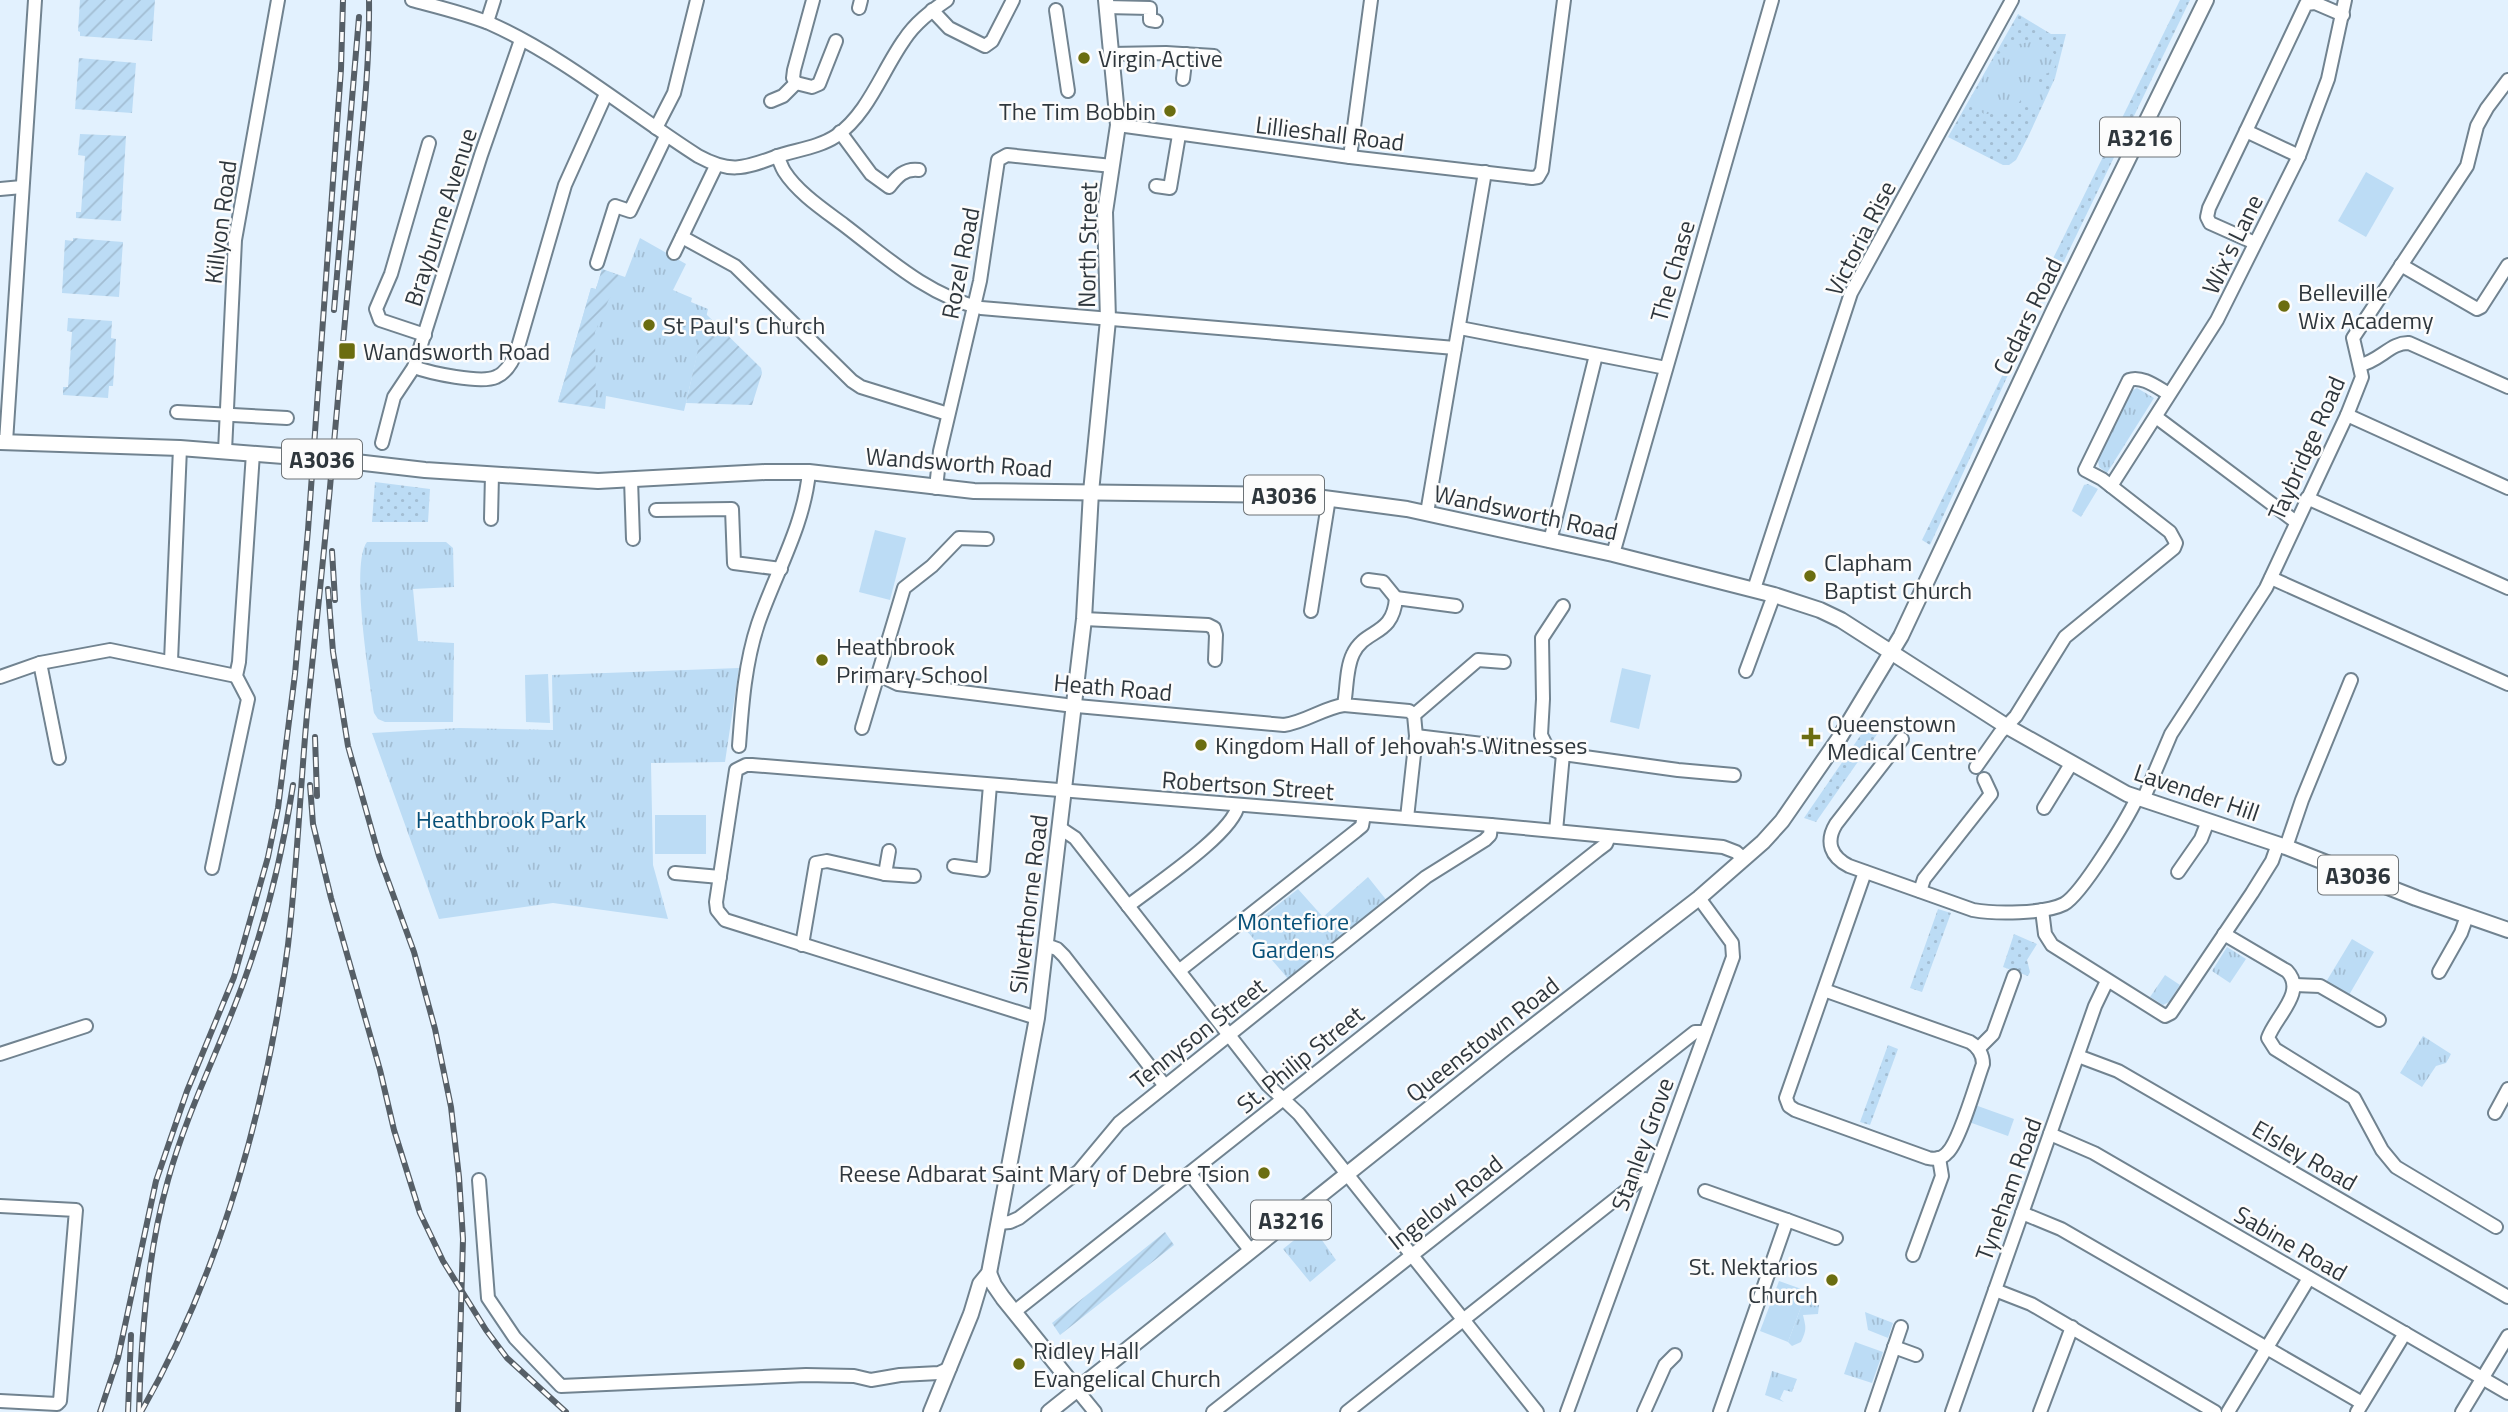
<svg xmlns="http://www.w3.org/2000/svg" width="2508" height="1412" font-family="'Titillium Web',sans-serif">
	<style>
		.grass { fill: url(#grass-dots) }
		.park { fill: url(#park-tufts) }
		.garden { fill: url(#garden-furrows) }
		.pitch { fill: #bcdcf5 }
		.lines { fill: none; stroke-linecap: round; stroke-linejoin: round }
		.minor-casing { stroke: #718390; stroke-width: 16 }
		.major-casing { stroke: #718390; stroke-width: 18 }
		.minor { stroke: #fff; stroke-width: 12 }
		.major { stroke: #fff; stroke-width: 14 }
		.rail-casing { stroke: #565f67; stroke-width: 6 }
		.rail { stroke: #fcfcfc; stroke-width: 3.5; stroke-dasharray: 10; stroke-linecap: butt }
		.poi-dot { fill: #6b6d10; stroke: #fcfcfc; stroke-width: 2.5 }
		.labels { text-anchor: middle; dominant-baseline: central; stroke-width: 5; stroke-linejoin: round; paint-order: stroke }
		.shield { fill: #fcfcfc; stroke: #6c7276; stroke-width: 2 }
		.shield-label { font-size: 23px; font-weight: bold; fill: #2f373d }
		.poi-label { font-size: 24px; fill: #2f373d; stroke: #fcfcfc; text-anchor: start }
		.street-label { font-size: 24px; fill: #2f373d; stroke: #fcfcfc }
		.park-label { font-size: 24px; fill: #075078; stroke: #fcfcfc }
	</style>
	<defs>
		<pattern id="grass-dots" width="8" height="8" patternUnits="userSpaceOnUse" patternTransform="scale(1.75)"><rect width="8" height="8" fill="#bcdcf5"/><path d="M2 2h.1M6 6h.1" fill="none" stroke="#a2bdd3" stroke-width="1.8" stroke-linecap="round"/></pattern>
		<pattern id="park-tufts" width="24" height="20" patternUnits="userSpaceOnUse" patternTransform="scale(1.75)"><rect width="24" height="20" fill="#bcdcf5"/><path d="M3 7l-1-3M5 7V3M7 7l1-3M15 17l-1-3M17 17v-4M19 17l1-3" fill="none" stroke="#a2bdd3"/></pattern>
		<pattern id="garden-furrows" width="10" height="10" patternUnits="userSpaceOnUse" patternTransform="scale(1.75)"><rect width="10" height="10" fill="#bcdcf5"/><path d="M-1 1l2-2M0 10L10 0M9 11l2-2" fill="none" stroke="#a2bdd3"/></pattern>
	</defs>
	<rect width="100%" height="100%" fill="#e2f1fe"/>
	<!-- grass -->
	<g class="grass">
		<path d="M 2180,0 L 2190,0 L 2049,292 L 2041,283 Z"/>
		<path d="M 2018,14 L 2051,34 L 2066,34 L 2055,78 L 2028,137 L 2016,160 L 2009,165 L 2003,165 L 1948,137 Z"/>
		<path d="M 2003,374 L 2008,375 L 1930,545 L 1922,540 Z"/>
		<path d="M 375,482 L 430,489 L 428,522 L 372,522 Z"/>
		<path d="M 1871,720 L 1880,730 L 1816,822 L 1804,818 Z"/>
		<path d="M 1938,909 L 1951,913 L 1922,992 L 1910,988 Z"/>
		<path d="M 2014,934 L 2037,944 L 2027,960 L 2030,972 L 2028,976 L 2003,967 Z"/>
		<path d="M 1888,1045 L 1898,1049 L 1870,1125 L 1860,1122 Z"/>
	</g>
	<!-- park -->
	<g class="park">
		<path d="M 2033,42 C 2056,43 2068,71 2040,75 L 2037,81 C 2044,91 2048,97 2039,107 L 2028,104 L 2021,99 L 2013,114 L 1984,114 L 1970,104 C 1988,71 1991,44 2033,42 Z"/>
		<path d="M 640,238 L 686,264 L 673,290 L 692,298 L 691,302 L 708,309 L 684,411 L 606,396 L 605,409 L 558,402 L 591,288 L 596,289 L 602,269 L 625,277 Z"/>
		<path d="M 2137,388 L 2154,398 L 2107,473 L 2099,467 L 2098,460 L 2131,391 Z"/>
		<path d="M 2088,484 L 2098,489 L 2081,517 L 2072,511 L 2084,485 Z"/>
		<path d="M 367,542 L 446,542 L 453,548 L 454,587 L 413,589 L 418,641 L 454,643 L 453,722 L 385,722 L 378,719 L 374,713 C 370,681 350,564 367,542 Z"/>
		<path d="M 739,668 L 725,762 L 651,763 L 653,865 L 668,919 L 553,903 L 439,919 L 372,733 L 459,728 L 553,730 L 552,675 Z"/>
		<path d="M 1368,877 L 1388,902 L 1290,981 L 1246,930 L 1298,889 L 1323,917 Z"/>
		<path d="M 2352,939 L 2374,952 L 2349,995 L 2326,982 Z"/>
		<path d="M 2227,947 L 2246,959 L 2230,983 L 2212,971 Z"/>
		<path d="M 2165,975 L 2180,985 L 2169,1002 L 2163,1005 L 2150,997 Z"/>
		<path d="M 2423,1036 L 2451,1054 L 2446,1063 L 2436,1066 L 2422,1087 L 2400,1073 Z"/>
		<path d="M 1312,1226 L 1336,1260 L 1310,1282 L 1283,1249 Z"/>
		<path d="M 1804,1299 L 1819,1305 L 1818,1314 L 1803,1315 C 1806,1328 1807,1329 1801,1342 L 1792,1346 L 1788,1342 Z"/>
		<path d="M 1865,1312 L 1893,1323 L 1888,1338 L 1868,1330 Z"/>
		<path d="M 1855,1342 L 1883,1352 L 1872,1383 L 1844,1374 Z"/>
		<path d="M 1772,1371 L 1797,1379 L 1792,1392 L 1784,1390 L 1780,1399 L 1784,1402 L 1765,1395 Z"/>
	</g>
	<!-- garden -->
	<g class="garden">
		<path d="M 80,0 L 155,0 L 152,41 L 80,36 L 80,32 L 78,31 Z"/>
		<path d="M 79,58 L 136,63 L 132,113 L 75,109 Z"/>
		<path d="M 80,134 L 126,136 L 121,221 L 76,218 L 76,212 L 81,212 L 85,156 L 78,155 Z"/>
		<path d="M 73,238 L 123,242 L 119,297 L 62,293 L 65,240 L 73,241 Z"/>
		<path d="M 602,269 L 625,278 L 609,299 L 595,332 L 596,407 L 558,402 L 591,288 L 596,289 Z"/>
		<path d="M 706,314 L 761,368 L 762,373 L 752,405 L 686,403 Z"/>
		<path d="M 68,318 L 112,321 L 111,338 L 116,339 L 113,386 L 109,386 L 108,398 L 63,395 L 63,387 L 68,387 L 72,332 L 67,331 Z"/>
		<path d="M 1165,1232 L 1174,1245 L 1060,1335 L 1052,1323 Z"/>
	</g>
	<!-- pitch -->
	<g class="pitch">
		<path d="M 2366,172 L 2394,188 L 2366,237 L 2338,221 Z"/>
		<path d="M 875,530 L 906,538 L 890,600 L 859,592 Z"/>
		<path d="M 1622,668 L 1651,675 L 1639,729 L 1610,722 Z"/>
		<path d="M 548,674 L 550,723 L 526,722 L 525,675 Z"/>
		<rect x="655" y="815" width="51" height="39"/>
		<path d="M 1975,1105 L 2014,1119 L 2008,1136 L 1969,1122 Z"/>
		<path d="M 1779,1281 L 1807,1291 L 1788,1342 L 1760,1331 Z"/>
	</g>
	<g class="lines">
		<defs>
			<g id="minor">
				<path d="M 412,0 C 438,7 464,13 489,23 C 565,57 629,112 698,156 C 729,173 743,169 775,157 C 794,150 818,148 836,136 C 868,114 882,71 904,40 C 915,23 931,11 947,0"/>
				<path d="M 813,0 L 794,70 L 793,78 L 796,83 L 812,87 L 819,84 L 836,41"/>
				<path d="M 1106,7 L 1150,8 L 1150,20 L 1156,21"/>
				<path d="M 859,8 L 861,0"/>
				<path d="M 932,10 L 949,28 L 985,46 L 992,41 L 1013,0"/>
				<path d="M 1056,10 L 1068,91"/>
				<path d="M 487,22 L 494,0"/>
				<path d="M 1111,54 L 1166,53 L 1214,56"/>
				<path d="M 1183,79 L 1186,54"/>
				<path d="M 771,101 L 783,96 L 796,83"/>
				<path d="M 1118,125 L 1350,157 L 1532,178 L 1538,177 L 1542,170 L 1564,0"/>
				<path d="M 656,128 L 674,93 L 697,0"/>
				<path d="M 2246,131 L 2209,208 L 2207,217 L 2210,223 L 2255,243"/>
				<path d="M 840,132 L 871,174 L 889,187 C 897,177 904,168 919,170"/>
				<path d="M 777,156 C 780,161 781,166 784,171 C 798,193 824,210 844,225 C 886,257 928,296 981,308 L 1455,348"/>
				<path d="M 2299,156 L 2246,131 L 2306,4 L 2315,3 L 2343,15"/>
				<path d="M 1350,157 L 1371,0"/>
				<path d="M 1156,186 L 1170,188 L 1179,135"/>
				<path d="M 0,189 L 22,187"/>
				<path d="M 682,237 L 735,266 L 852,381 L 861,387 L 948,414"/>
				<path d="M 674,253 L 716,166"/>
				<path d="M 597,263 L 615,206 L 630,211 L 666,136"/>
				<path d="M 2401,265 L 2477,309 L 2481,307 L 2508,265"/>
				<path d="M 1460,328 L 1666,368"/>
				<path d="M 425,335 L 380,320 L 376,309 L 391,274 L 429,143"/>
				<path d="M 2360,365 C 2380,361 2391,342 2409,343 L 2508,387"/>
				<path d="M 414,367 C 430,373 481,384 496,377 C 508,372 514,359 518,347 L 565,185 L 606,94"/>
				<path d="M 177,412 L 287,418"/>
				<path d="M 2347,415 L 2508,488"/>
				<path d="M 2156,417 L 2296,522"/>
				<path d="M 6,442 L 35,0"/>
				<path d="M 382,443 L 394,397 L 414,367 L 481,155 L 521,40"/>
				<path d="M 225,451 L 235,240 L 278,0"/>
				<path d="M 631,479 L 633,539"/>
				<path d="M 2111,486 L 2217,320 L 2299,156 L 2328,79 L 2345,0"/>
				<path d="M 936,488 L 940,451 L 980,281 L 998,160 L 1007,155 L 1112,166"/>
				<path d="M 2307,498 L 2508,588"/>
				<path d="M 656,510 L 732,509 L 734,563 L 781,569"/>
				<path d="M 1427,513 L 1485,172"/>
				<path d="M 491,519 L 492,474"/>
				<path d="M 1550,541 L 1596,355"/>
				<path d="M 1613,554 L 1772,0"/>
				<path d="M 2271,578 L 2508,684"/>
				<path d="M 1368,580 L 1383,582 L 1396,598"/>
				<path d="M 1754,589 L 1851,293 L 2012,0"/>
				<path d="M 1563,606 L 1542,638 L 1543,699 L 1541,735 L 1547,747 L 1563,754"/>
				<path d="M 1311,611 L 1329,498"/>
				<path d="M 1084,619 L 1208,625 L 1214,628 L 1216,635 L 1215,660"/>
				<path d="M 171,661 L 180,448"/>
				<path d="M 40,663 L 59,758"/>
				<path d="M 1746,671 L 1774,595"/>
				<path d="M 877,674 L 898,684 L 1066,705 L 1284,725 C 1306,722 1323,708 1344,705"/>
				<path d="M 0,677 L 40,663 L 110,650 L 236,676"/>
				<path d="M 1414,715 L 1478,660 L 1504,662"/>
				<path d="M 862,728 L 904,588 L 932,566 L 959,538 L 987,539"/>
				<path d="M 1416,736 L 1499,746"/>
				<path d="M 1902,739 L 1836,824 C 1825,842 1831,857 1849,866 L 1973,910 C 1995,914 2044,914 2064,904 C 2082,894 2127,819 2137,798"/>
				<path d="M 739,746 C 742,705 745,663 758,624 C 775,574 804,526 809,472"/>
				<path d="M 1976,767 L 2000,733 L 2016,716 L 2065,637 L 2174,548 L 2176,543 L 2170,532 L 2102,479 L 2085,470 L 2129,380 C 2142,375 2158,388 2169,394"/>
				<path d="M 2143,800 L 2171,734 L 2266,588 L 2347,415 L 2362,377 L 2353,338 L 2467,166 L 2477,126 L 2487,108 L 2508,80"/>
				<path d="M 2044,808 L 2071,764"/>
				<path d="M 1407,818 L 1416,736 L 1414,715 L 1409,711 L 1344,705 C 1347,689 1346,668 1353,654 C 1365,628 1393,637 1396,598 L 1456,606"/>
				<path d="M 1060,828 L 1075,838 L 1268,1085 L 1299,1114 L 1537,1412"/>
				<path d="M 1556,831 L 1563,754 L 1678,770 L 1734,775"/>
				<path d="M 2286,847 L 2302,800 L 2351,680"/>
				<path d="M 954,866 L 983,870 L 990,785"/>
				<path d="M 212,868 L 248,699 L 236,676 L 239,662 L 253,453"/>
				<path d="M 2178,872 L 2201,839 L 2208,821"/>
				<path d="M 675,873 L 720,877"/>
				<path d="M 885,874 L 889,851"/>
				<path d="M 1920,891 L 1924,879 L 1991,794 L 1984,779"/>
				<path d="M 1128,906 C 1152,887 1234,833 1238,805"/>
				<path d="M 2042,910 L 2045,934 L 2052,945 L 2165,1016 L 2171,1013 L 2252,893 L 2272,861 L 2278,844"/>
				<path d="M 2224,934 L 2287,971 C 2307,992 2275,1017 2268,1038 L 2275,1049 L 2354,1098 L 2382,1150 L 2396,1167 L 2496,1227"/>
				<path d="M 802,945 L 816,863 L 827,861 L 885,874 L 914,876"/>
				<path d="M 1046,945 L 1057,949 L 1064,956 L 1165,1086"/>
				<path d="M 1180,970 L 1356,831 L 1362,826 L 1364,815"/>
				<path d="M 2439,972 L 2461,933 L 2467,916"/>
				<path d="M 2295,985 L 2320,986 L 2379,1020"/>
				<path d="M 1824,990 L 1970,1042 C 1978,1047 1983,1054 1983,1064 C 1976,1083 1960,1140 1948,1152 C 1943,1158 1936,1160 1928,1158 L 1795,1110 L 1789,1106 L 1786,1098 L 1865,872"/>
				<path d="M 1037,1018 L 725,920 L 717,910 L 716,902 L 736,770 L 746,765 L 752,765 L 1491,825 L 1723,847 L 1736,852 L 1744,859"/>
				<path d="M 1978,1049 L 1993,1034 L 2014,976"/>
				<path d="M 0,1054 L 86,1026"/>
				<path d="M 2078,1056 L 2118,1071 L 2508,1297"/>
				<path d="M 2495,1113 L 2508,1089"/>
				<path d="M 2050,1134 L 2094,1153 L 2508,1393"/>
				<path d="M 1190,1174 L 1251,1251"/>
				<path d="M 479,1180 L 488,1298 L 515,1338 L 561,1386 L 806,1375 L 854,1376 L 871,1380 L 900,1375 L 939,1373 L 950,1368"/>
				<path d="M 1705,1191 L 1787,1220 L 1720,1412"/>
				<path d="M 0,1206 L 76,1210 L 60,1401 L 57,1404 L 0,1401"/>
				<path d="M 2022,1213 L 2061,1229 L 2362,1403"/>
				<path d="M 1787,1220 L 1836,1238"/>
				<path d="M 998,1223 L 1010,1222 L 1019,1218 L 1079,1171 L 1119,1123 L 1426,877 L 1485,840 L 1490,835 L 1491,825"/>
				<path d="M 1913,1255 L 1942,1176 L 1939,1158"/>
				<path d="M 1995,1290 L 2031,1304 L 2215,1412"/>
				<path d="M 1014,1312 L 1598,850 L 1606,844 L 1609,837"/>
				<path d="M 1894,1347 L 1916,1355"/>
				<path d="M 1077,1390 L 1095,1412"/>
				<path d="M 1213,1412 L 1695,1032 L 1704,1032"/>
				<path d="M 1347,1412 L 1637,1182 L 1645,1179 L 1651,1181"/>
				<path d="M 1567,1412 L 1733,957 L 1732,943 L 1699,898"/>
				<path d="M 1644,1412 L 1665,1365 L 1675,1355"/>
				<path d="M 1872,1412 L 1901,1327"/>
				<path d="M 1952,1412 L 2095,1006 L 2107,981"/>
				<path d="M 2040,1412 L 2072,1327"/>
				<path d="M 2228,1412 L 2309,1278"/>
				<path d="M 2357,1412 L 2405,1333"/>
				<path d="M 2462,1412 L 2508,1336"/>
			</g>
			<g id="major">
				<path d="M 0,442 L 180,448 L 347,461 L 425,470 L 598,481 L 765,472 L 809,472 L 974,491 L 1301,495 L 1407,509 L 1613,554 L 1774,595 L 1820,610 L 1841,620 L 2006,726 L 2127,794 L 2286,847 L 2416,898 L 2508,930"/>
				<path d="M 989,1273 L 994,1285 L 1003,1298 L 1077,1390"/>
				<path d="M 931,1412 L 971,1314 L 980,1284 L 989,1273 L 1037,1018 L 1084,619 L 1091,492 L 1108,320 L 1105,212 L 1118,125 L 1106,0"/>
				<path d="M 1049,1412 L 1505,1048 L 1699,898 L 1763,842 L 1782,821 L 1840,737 L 1901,636 L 2054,310 L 2206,0"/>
			</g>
		</defs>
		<!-- minor casing -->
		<use href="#minor" class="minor-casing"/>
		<!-- major casing -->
		<use href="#major" class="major-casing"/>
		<!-- minor -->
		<use href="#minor" class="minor"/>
		<!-- major -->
		<use href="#major" class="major"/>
		<defs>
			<g id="rail">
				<path d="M 334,310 L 359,17"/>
				<path d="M 332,551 L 335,600"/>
				<path d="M 328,589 L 333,652 L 348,746 L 379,856 L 414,952 L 435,1029 L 451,1107 L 459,1177 L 463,1239 L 458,1412"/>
				<path d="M 315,737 L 317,796"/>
				<path d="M 310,785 L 313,824 L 331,898 L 380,1070 L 394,1130 L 420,1213 L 443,1261 L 486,1330 L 507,1358 L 566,1412"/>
				<path d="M 100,1412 L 118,1358 L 156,1181 L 187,1091 L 234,977 L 268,857 L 278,808 L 295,674 L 308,530 L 341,69 L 343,0"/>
				<path d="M 128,1412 L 131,1335"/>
				<path d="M 139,1412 C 141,1337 147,1253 168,1180 C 187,1111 220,1048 244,981 C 267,918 283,851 293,785"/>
				<path d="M 141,1412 C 220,1274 268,1102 288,945 C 297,868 300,791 307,714 C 315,635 324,556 331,476 C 339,387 347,298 355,209 C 361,140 370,70 369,0"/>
			</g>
		</defs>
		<!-- rail casing -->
		<use href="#rail" class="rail-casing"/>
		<!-- rail -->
		<use href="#rail" class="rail"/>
	</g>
	<!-- markers -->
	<g class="poi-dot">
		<circle cx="1084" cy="58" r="7"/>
		<circle cx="1170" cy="111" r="7"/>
		<circle cx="2284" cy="306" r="7"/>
		<circle cx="649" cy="325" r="7"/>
		<rect x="338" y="342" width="18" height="18" rx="3.5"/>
		<circle cx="1810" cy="576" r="7"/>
		<circle cx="822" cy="660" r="7"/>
		<path d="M1807.5 726.5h7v7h7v7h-7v7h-7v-7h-7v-7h7z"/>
		<circle cx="1201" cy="745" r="7"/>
		<circle cx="1264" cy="1173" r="7"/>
		<circle cx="1832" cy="1280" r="7"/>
		<circle cx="1019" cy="1364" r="7"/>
	</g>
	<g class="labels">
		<!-- shield labels -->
		<g class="shield">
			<rect x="2100" y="117.5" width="80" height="39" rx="5"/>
			<rect x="282" y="439.5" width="80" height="39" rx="5"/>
			<rect x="1244" y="475.5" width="80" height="39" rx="5"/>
			<rect x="2318" y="855.5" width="80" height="39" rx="5"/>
			<rect x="1251" y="1200.5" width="80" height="39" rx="5"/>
		</g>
		<g class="shield-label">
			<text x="2140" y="137">A3216</text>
			<text x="322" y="459">A3036</text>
			<text x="1284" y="495">A3036</text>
			<text x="2358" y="875">A3036</text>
			<text x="1291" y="1220">A3216</text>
		</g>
		<!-- poi labels -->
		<g class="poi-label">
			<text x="1098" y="58">Virgin Active</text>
			<text x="1156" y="111" text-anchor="end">The Tim Bobbin</text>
			<text x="2298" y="292">Belleville<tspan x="2298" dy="28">Wix Academy</tspan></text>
			<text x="663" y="325">St Paul's Church</text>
			<text x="363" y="351">Wandsworth Road</text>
			<text x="1824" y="562">Clapham<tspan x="1824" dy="28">Baptist Church</tspan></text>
			<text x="836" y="646">Heathbrook<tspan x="836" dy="28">Primary School</tspan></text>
			<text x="1827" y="723">Queenstown<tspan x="1827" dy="28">Medical Centre</tspan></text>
			<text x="1215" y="745">Kingdom Hall of Jehovah's Witnesses</text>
			<text x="1250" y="1173" text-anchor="end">Reese Adbarat Saint Mary of Debre Tsion</text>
			<text x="1818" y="1266" text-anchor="end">St. Nektarios<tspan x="1818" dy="28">Church</tspan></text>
			<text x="1033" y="1350">Ridley Hall<tspan x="1033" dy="28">Evangelical Church</tspan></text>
		</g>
		<!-- street labels -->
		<g class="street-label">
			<text transform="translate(1330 133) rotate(7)">Lillieshall Road</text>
			<text transform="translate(440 217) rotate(-72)">Brayburne Avenue</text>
			<text transform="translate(220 222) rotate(-83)">Killyon Road</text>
			<text transform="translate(1860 238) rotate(-63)">Victoria Rise</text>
			<text transform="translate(2232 244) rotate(-64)">Wix's Lane</text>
			<text transform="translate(1087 245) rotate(-89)">North Street</text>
			<text transform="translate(960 263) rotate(-79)">Rozel Road</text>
			<text transform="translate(1672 271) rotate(-74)">The Chase</text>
			<text transform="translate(2027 316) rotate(-64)">Cedars Road</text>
			<text transform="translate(2306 448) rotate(-66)">Taybridge Road</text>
			<text transform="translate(959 462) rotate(4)">Wandsworth Road</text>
			<text transform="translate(1526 512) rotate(12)">Wandsworth Road</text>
			<text transform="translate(1113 687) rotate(5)">Heath Road</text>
			<text transform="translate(1248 785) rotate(4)">Robertson Street</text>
			<text transform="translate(2197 792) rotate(19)">Lavender Hill</text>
			<text transform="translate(1028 904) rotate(-83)">Silverthorne Road</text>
			<text transform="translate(1198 1033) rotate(-38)">Tennyson Street</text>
			<text transform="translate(1482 1039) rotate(-38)">Queenstown Road</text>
			<text transform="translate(1300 1059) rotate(-39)">St. Philip Street</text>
			<text transform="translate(1642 1144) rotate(-70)">Stanley Grove</text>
			<text transform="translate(2305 1155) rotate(30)">Elsley Road</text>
			<text transform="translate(2008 1189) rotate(-70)">Tyneham Road</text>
			<text transform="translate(1445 1202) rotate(-38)">Ingelow Road</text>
			<text transform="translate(2291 1243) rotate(30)">Sabine Road</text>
		</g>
		<!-- park labels -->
		<g class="park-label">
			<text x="501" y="819">Heathbrook Park</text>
			<text x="1293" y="921">Montefiore<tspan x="1293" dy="28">Gardens</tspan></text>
		</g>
	</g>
</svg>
